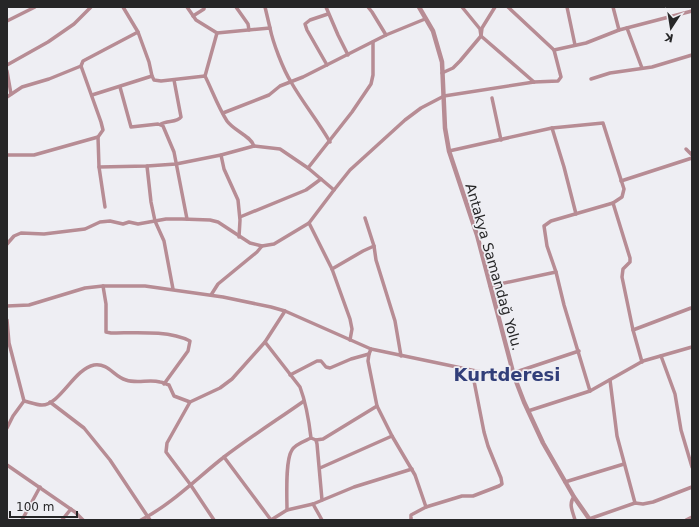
<svg xmlns="http://www.w3.org/2000/svg" width="699" height="527" font-family="'DejaVu Sans',sans-serif">
	<style>
		.lines { fill: none; stroke-linecap: round; stroke-linejoin: round }
		.minor { stroke: #b78c94; stroke-width: 3.5 }
		.tertiary { stroke: #b78c94; stroke-width: 4.5 }
		.labels { text-anchor: middle; dominant-baseline: central; stroke-width: 3.5; stroke-linejoin: round; paint-order: stroke }
		.street-label { font-size: 14px; fill: #262627; stroke: #eeeef3 }
		.district-label { font-size: 18px; font-weight: bold; fill: #313e79; stroke: #eeeef3 }
	</style>
	<rect width="100%" height="100%" fill="#eeeef3"/>
	<g class="lines">
		<!-- minor -->
		<g class="minor">
			<path d="M 123,7 L 138,32 L 149,62 L 152,76"/>
			<path d="M 187,7 L 196,20 L 217,33 L 270,28 C 273,43 283,69 291,82 C 303,103 318,121 330,142"/>
			<path d="M 236,7 L 248,24 L 249,30"/>
			<path d="M 265,7 L 270,28"/>
			<path d="M 326,7 L 338,35 L 348,55"/>
			<path d="M 368,7 L 372,12 L 386,35"/>
			<path d="M 462,7 L 480,29 L 481,36 L 534,82"/>
			<path d="M 508,7 L 554,50"/>
			<path d="M 567,7 L 575,45"/>
			<path d="M 613,7 L 619,30 L 692,11"/>
			<path d="M 193,16 L 204,9 L 204,7"/>
			<path d="M 7,21 L 35,7"/>
			<path d="M 627,28 L 642,68"/>
			<path d="M 554,50 L 586,43 L 619,30"/>
			<path d="M 7,65 L 48,42 L 74,24 L 91,7"/>
			<path d="M 327,65 L 307,30 L 305,24 L 310,20 L 328,14"/>
			<path d="M 81,66 L 101,122 L 103,130 L 98,137 L 99,167 L 105,207"/>
			<path d="M 7,71 L 11,94"/>
			<path d="M 442,73 L 453,68 L 460,61 L 481,36 L 482,28 L 495,7"/>
			<path d="M 205,76 L 217,33"/>
			<path d="M 591,79 L 610,73 L 652,67 L 692,55"/>
			<path d="M 120,87 L 131,127 L 158,124 L 163,126 L 174,152 L 187,219"/>
			<path d="M 92,95 L 152,76 L 154,80 L 161,81 L 205,76 C 212,90 218,107 227,121 C 234,131 250,135 254,146"/>
			<path d="M 7,97 L 22,87 L 49,79 L 81,66 L 83,61 L 138,32"/>
			<path d="M 492,98 L 501,140"/>
			<path d="M 223,113 L 269,95 L 280,86 L 303,77 L 386,35 L 425,19"/>
			<path d="M 161,124 C 167,120 177,123 181,117 L 174,80"/>
			<path d="M 552,128 L 564,167 L 576,214"/>
			<path d="M 686,149 L 692,155"/>
			<path d="M 449,151 L 552,128 L 603,123 L 624,189 L 622,197 L 613,203 L 630,258 L 630,262 L 623,269 L 622,277 L 633,330 L 642,362"/>
			<path d="M 7,155 L 34,155 L 98,137"/>
			<path d="M 221,155 L 224,169 L 238,200 L 240,220 L 239,237"/>
			<path d="M 147,166 L 151,202 L 155,221 L 164,241 L 173,289"/>
			<path d="M 308,168 L 352,112 L 371,84 L 373,75 L 373,42"/>
			<path d="M 621,181 L 692,158"/>
			<path d="M 334,190 L 350,170 L 405,120 L 421,108 L 444,96 L 534,82 L 558,81 L 561,77 L 554,50"/>
			<path d="M 240,217 L 306,190 L 321,179"/>
			<path d="M 365,218 L 374,246 L 376,260 L 395,321 L 401,356"/>
			<path d="M 309,223 L 332,269 L 350,319 L 352,329 L 350,340"/>
			<path d="M 7,244 L 14,236 L 21,233 L 44,234 L 85,229 L 100,222 L 110,221 L 123,224 L 129,222 L 138,224 L 166,219 L 182,219 L 210,220 L 218,222 L 250,243 L 262,246 L 274,244 L 309,223 L 334,190 L 308,168 L 280,149 L 254,146 L 221,155 L 176,164 L 147,166 L 99,167"/>
			<path d="M 332,269 L 363,251 L 374,246"/>
			<path d="M 103,286 L 106,304 L 106,332 L 111,333 C 135,333 168,330 190,341 L 188,351 L 164,384"/>
			<path d="M 490,286 L 556,272"/>
			<path d="M 211,295 L 218,284 L 257,252 L 262,246"/>
			<path d="M 7,306 L 29,305 L 85,288 L 103,286 L 145,286 L 223,297 L 271,307 L 285,311 L 371,349 L 476,371 L 503,376 L 514,376"/>
			<path d="M 7,320 L 9,343 L 24,401"/>
			<path d="M 633,330 L 691,308"/>
			<path d="M 265,342 L 300,387 C 306,403 309,421 311,438 L 316,440 L 317,444 L 322,500"/>
			<path d="M 371,349 L 369,354 L 368,361 L 377,406 L 392,436 L 415,475 L 426,507"/>
			<path d="M 661,356 L 675,394 L 681,430 L 692,467"/>
			<path d="M 513,373 L 579,351"/>
			<path d="M 290,375 L 317,361 L 321,361 L 326,367 L 330,368 L 351,359 L 369,354"/>
			<path d="M 610,380 L 617,436 L 635,503"/>
			<path d="M 590,391 L 564,305 L 556,272 L 547,246 L 544,226 L 551,221 L 613,203"/>
			<path d="M 50,402 L 84,428 L 110,460 L 150,520"/>
			<path d="M 528,411 L 590,391 L 643,361 L 692,347"/>
			<path d="M 7,428 L 13,416 L 24,401 C 29,402 36,405 42,405 C 60,405 74,369 94,365 C 109,363 113,376 126,380 C 137,384 149,379 160,382 C 163,382 166,384 169,385 L 174,396 L 190,402"/>
			<path d="M 316,440 L 323,439 L 377,406"/>
			<path d="M 224,457 L 271,520"/>
			<path d="M 7,465 L 75,512 L 83,520"/>
			<path d="M 320,468 L 392,436"/>
			<path d="M 565,482 L 624,464"/>
			<path d="M 574,497 C 568,504 573,512 575,520"/>
			<path d="M 313,504 L 322,520"/>
			<path d="M 287,510 C 287,497 285,460 292,450 C 295,444 305,441 311,438"/>
			<path d="M 7,519 L 7,520"/>
			<path d="M 589,519 L 635,503 L 643,504 L 653,502 L 692,487"/>
			<path d="M 22,520 L 40,487"/>
			<path d="M 62,520 L 71,509"/>
			<path d="M 141,520 C 172,504 197,478 224,457 C 250,437 277,420 304,401"/>
			<path d="M 214,520 L 190,484 L 166,452 L 167,443 L 190,402 L 220,388 L 232,379 L 265,342 L 285,311"/>
			<path d="M 271,520 L 287,510 L 313,504 L 354,487 L 412,469"/>
			<path d="M 411,520 L 411,515 L 426,507 L 462,496 L 473,496 L 499,486 L 502,484 L 501,478 L 488,446 L 484,432 L 474,381 L 476,371"/>
			<path d="M 686,520 L 692,517"/>
		</g>
		<!-- tertiary -->
		<path class="tertiary" d="M 419,7 L 433,31 L 442,62 L 445,128 L 449,151 L 477,235 L 514,376 L 524,402 L 543,443 L 574,497 L 590,520"/>
	</g>
	<g class="labels">
		<!-- street labels -->
		<g class="street-label">
			<text transform="translate(494 267) rotate(74)">Antakya Samandağ Yolu.</text>
		</g>
		<!-- district labels -->
		<g class="district-label">
			<text x="507" y="374">Kurtderesi</text>
		</g>
	</g>
	<!-- border -->
	<rect width="699" height="527" fill="none" stroke="#262627" stroke-width="16"/>
	<!-- north arrow -->
	<g transform="translate(671 28) rotate(192)" stroke="#eeeef3" stroke-width="3" paint-order="stroke">
	<path d="M0-3L7 15L0 10L-7 15Z" fill="#262627"/>
	<text y="-6" font-size="11" font-weight="bold" text-anchor="middle" fill="#262627">K</text>
	</g>
	<!-- scale -->
	<path d="M10 511v6h67v-6" fill="none" stroke="#262627" stroke-width="2"/>
	<text x="16" y="511" font-size="12" fill="#262627" stroke="#eeeef3" stroke-width="3" paint-order="stroke">100 m</text>
</svg>
